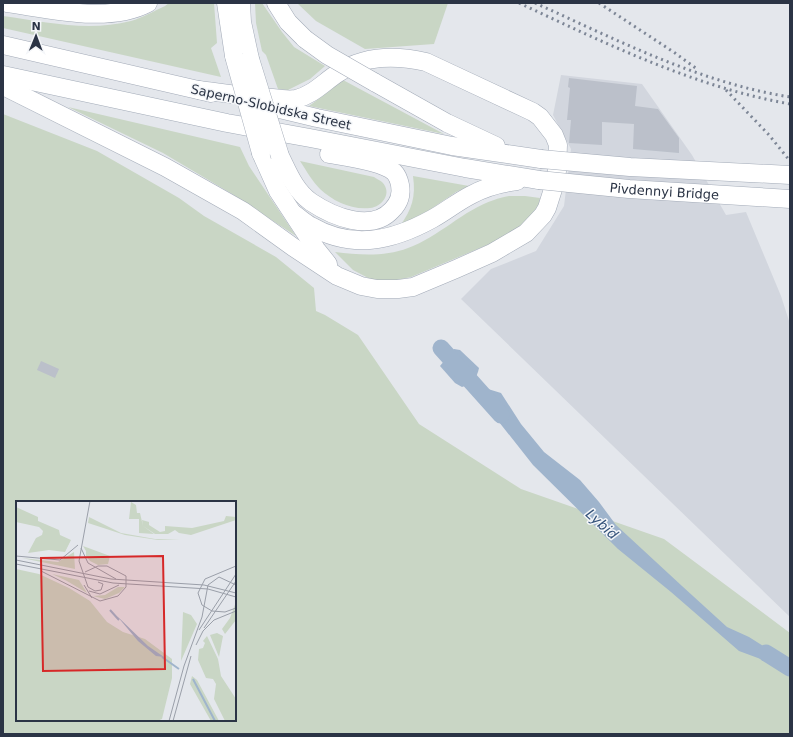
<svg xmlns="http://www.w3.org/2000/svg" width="793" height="737" font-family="'DejaVu Sans',sans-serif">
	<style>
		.built { fill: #d2d6de }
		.green { fill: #c9d6c5; fill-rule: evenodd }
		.water { fill: #9fb4cc }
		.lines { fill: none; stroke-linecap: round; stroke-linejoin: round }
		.river { stroke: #9fb4cc; stroke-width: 17 }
		.building { fill: #bbc0ca }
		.major-casing { stroke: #a3abb8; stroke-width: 19 }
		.major { stroke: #fff; stroke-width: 18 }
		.rail { stroke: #7d8696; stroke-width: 3; stroke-dasharray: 2 4; stroke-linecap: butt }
		.major-bridge-casing { stroke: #a3abb8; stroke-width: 19; stroke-linecap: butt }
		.major-bridge { stroke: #fff; stroke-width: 18 }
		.labels { text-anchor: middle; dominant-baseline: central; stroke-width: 3; stroke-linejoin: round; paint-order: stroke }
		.street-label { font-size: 13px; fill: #2b3445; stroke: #f4f6f9 }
		.water-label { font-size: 14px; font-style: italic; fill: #34527a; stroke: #f4f6f9 }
		.inset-river { fill: none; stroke: #9fb4cc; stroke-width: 2 }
		.inset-road { fill: none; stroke: #9a9fa9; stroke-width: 1 }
		.view { fill: #d62828; fill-opacity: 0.15; stroke: #d62828; stroke-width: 2 }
		.inset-edge { fill: none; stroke: #2b3445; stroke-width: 2 }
	</style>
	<rect width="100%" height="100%" fill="#e4e7ec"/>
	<!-- built -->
	<path class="built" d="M 561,75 L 642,84 L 692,155 L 726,215 L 746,212 L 781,296 L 790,324 L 790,617 L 461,299 L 491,269 L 536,251 L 564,206 L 571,149 L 553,115 Z"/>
	<!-- green -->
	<g class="green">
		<path d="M 169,3 L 214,3 L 217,43 L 211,48 L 221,77 L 3,28 L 3,16 C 46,22 88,32 131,21 C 142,18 154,11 165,6 Z"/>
		<path d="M 255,3 L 262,3 L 282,32 L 294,47 L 325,66 L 310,79 L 288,90 L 278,89 L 266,55 L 262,51 L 256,23 Z"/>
		<path d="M 297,3 L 448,3 L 434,44 L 365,49 L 316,21 Z"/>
		<path d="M 343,80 L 444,134 L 309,106 L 324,95 Z"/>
		<path d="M 68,107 L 240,147 L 249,166 L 296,236 L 232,194 L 163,153 Z"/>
		<path d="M 3,114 L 97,151 L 179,198 L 204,216 L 276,257 L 314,288 L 316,311 L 325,315 L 358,335 L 419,424 L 521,489 L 664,539 L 790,633 L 790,734 L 3,734 ZM 17,502 L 235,502 L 235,720 L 17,720 Z"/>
		<path d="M 300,161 L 374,177 C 376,179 380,180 382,182 C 393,193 382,207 370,208 C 351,210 333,201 320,189 C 312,181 306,170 300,161 Z"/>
		<path d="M 413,176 L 469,186 L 456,192 L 428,211 L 400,226 C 412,209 416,197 413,176 Z"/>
		<path d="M 509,196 L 525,196 L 540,198 L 539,204 L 531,217 L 517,230 L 499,240 L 411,277 L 392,281 L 372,280 L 353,270 L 335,252 C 359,255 385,257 408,248 C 439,237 463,210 494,200 C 498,198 504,197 509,196 Z"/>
	</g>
	<!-- water -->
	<g class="water">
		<path d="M 454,349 L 460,350 L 479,368 C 477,378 472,384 462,387 L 455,383 L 440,366 Z"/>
		<path d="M 488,389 L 501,393 L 521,424 L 544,452 L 580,480 L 599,502 L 616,525 L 682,586 L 727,627 L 749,637 L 788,662 L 782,667 L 739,651 L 671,592 L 618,549 L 533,465 L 484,403 Z"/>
	</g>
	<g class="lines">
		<!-- river -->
		<g class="river">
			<path d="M 441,348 L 501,415"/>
			<path d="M 766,653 L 790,668"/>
		</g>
	</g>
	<!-- building -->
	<g class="building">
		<path d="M 569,78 L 637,86 L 635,106 L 658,109 L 679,138 L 679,153 L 633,149 L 634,124 L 602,122 L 602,145 L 569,143 L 571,120 L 567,120 L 570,88 L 568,87 Z"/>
		<path d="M 41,361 L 59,369 L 55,378 L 37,370 Z"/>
	</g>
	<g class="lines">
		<defs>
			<g id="major">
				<path d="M 7,3 C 50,9 108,24 148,3"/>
				<path d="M 226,3 L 234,56"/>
				<path d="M 241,3 L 242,22 L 250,59"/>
				<path d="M 276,3 L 288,22 L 305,39"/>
				<path d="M 3,45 L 211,93"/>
				<path d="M 3,75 L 227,123 L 310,138 L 465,168 L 539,180"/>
				<path d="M 374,82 L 447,123 L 496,146"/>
				<path d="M 3,86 L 165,167 L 243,211 L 293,247 L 337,276 L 361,286 L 377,289 L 398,289 L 413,287 L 456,269 L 492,253 L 526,233 L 543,215 L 547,208 L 554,186 L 557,171 L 558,145 L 554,135 L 540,117 L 533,112 L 426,62 C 395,55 365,55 338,73 C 324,82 313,95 296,99 C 289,100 280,99 272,98 C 248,97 223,93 199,90"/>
				<path d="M 267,106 L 317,118 L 452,146 L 541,159"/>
				<path d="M 261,153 L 278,191 L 316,249 L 328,264"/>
				<path d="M 280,156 C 288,172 295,191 311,202 C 332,216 371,233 392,210 C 399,203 402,195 400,185 C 399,180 398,176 394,172 C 381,161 346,157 329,154"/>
				<path d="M 294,214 C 300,218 305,223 311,226 C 352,250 392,241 432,219 C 445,212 457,202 471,195 C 485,187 501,183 517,181"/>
			</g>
		</defs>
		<!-- major casing -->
		<use href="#major" class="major-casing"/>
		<!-- major -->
		<use href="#major" class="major"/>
		<!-- rail -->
		<g class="rail">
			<path d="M 519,3 C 607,44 695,87 790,104"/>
			<path d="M 535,3 C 617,40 701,83 790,97"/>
			<path d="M 599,3 L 675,53 L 697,69"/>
			<path d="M 726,90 L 769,135 L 790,161"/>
		</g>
		<defs>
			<g id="major-bridge">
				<path d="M 305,39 L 327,55 L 374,82"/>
				<path d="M 234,56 L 261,153"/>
				<path d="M 250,59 L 280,156"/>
				<path d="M 541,159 L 630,167 L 790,175"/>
				<path id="s1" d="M 539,180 L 629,189 L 790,199"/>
			</g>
		</defs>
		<!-- major-bridge casing -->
		<use href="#major-bridge" class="major-bridge-casing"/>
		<!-- major-bridge -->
		<use href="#major-bridge" class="major-bridge"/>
	</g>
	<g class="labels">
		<!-- street labels -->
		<g class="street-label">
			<text transform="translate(271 107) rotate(13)">Saperno-Slobidska Street</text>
			<text stroke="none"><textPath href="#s1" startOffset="126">Pivdennyi Bridge</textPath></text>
		</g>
		<!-- water labels -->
		<g class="water-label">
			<text transform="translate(602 524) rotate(42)">Lybid</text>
		</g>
	</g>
	<!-- overview -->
	<g transform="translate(16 501)">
		<rect width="220" height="220" fill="#e4e7ec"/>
		<path d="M 115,1 L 120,4 L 121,12 L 124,12 L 127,25 L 138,33 L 123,32 L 123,18 L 113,18 ZM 0,6 L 22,16 L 22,20 L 43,29 L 44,34 L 55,39 L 49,51 L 33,49 L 12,52 L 20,37 L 26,34 L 27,30 L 23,26 L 0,21 ZM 210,15 L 220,16 L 220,19 L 175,34 L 163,32 L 159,29 L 152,33 L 139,33 L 127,25 L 126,19 L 133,21 L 133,24 L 144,31 L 149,30 L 149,25 L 176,27 L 208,20 ZM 73,16 L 105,32 L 139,38 L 164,39 L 142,39 L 109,34 L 72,22 ZM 67,45 L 94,55 L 92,63 L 82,64 L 74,60 L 70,55 L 70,50 ZM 58,51 L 59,68 L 6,57 L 42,61 ZM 0,68 L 23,73 L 53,87 L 74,100 L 91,121 L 107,131 L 129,138 L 156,158 L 156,177 L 146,218 L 141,220 L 0,220 ZM 36,73 L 63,79 L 71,92 L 51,80 ZM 102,86 L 109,86 L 103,92 L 89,98 L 77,95 L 89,94 ZM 220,101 L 220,119 L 209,133 L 206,128 L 214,117 ZM 167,111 L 175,114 L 181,123 L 165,160 ZM 201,132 L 207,135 L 203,156 L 194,134 ZM 191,135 L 202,158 L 205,175 L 220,198 L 220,220 L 209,220 L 198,198 L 200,183 L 197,178 L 190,177 L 182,159 L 183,148 L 187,147 L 189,142 L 187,140 ZM 176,175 L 181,179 L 203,220 L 195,220 L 174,183 Z" fill="#c9d6c5"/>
		<path d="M 101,115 L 132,145 L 148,156 L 140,155 L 122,140 Z" fill="#9fb4cc"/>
		<path class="inset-river" d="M 94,109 L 103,119M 146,156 L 163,168M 177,178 L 199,220"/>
		<path class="inset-road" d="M 74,0 L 63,60 L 72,86 L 79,90 L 85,89 L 87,83 L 82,81M 65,47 L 72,62 L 100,78M 0,55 L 44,59 L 62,44M 0,59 L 95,78 L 188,84 L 220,92M 0,63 L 97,82 L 192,88 L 220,96M 220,65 L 189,78 L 182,92 L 186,104 L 196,110 L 209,111 L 220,107M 25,70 L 84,100 L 102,95 L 110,86 L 110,75 L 91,65 L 82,65 L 69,71M 68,84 L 76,97M 73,90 L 84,93 L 103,84M 188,127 L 220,80M 183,129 L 220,73M 180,144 L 187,130 L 198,119 L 220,110M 153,220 L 168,165 L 186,116 L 192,84 L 203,76 L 220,84M 157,220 L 175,155"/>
		<path class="view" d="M 147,55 L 149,168 L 27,170 L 25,57 Z"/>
		<rect width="220" height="220" class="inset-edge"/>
	</g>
	<!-- border -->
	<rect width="793" height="737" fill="none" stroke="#2b3445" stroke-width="8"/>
	<!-- north arrow -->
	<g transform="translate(36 36) rotate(1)" stroke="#f4f6f9" stroke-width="3" paint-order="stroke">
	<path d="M0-3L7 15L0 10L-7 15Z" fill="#2b3445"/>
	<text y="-6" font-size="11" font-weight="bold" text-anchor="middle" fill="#2b3445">N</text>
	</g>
</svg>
